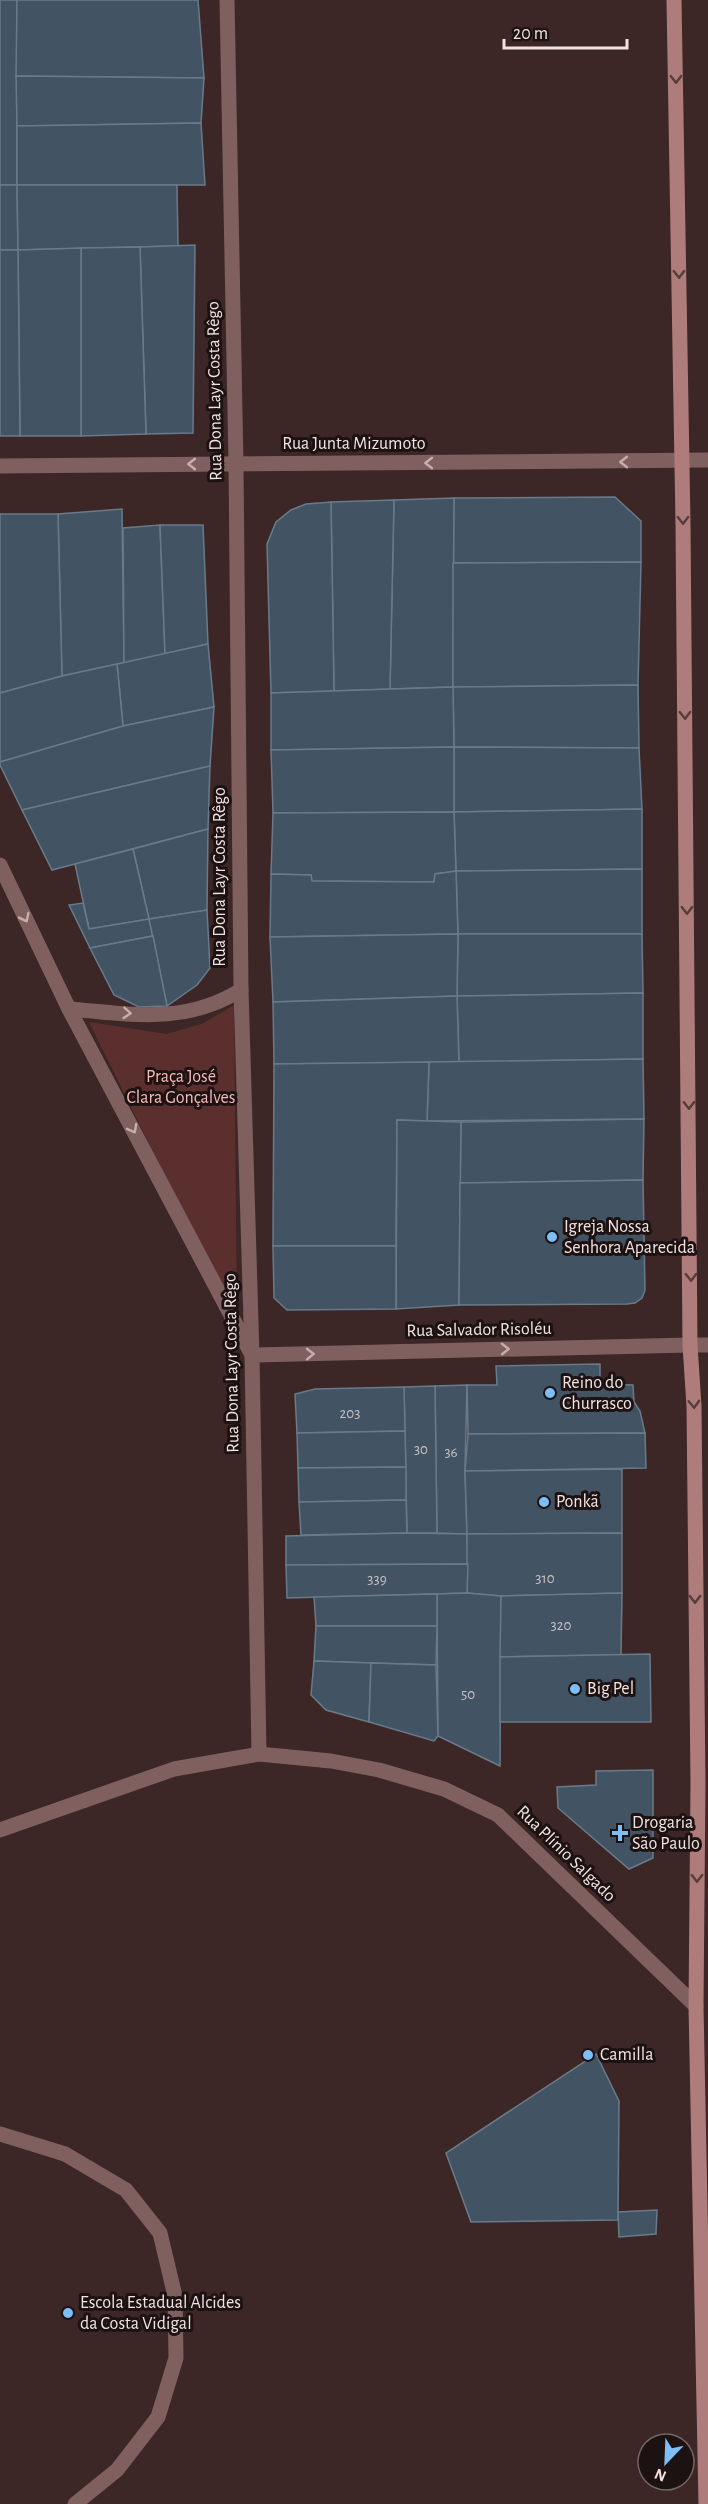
<svg xmlns="http://www.w3.org/2000/svg" width="708" height="2504" font-family="'Alegreya Sans',sans-serif">
	<style>
		.green { fill: #5c2f2f }
		.building { fill: #425363; stroke: #697b8b; stroke-width: 1.5 }
		.lines { fill: none; stroke-linecap: round; stroke-linejoin: round }
		.minor { stroke: #7f605f; stroke-width: 15 }
		.tertiary { stroke: #7f605f; stroke-width: 15 }
		.secondary { stroke: #ae7d7b; stroke-width: 15 }
		.oneway { stroke: #563d3c }
		.oneway2 { stroke: #c4afae }
		.poi-dot { fill: #7dbef9; stroke: #1c1212; stroke-width: 2 }
		.labels { text-anchor: middle; dominant-baseline: central; stroke-width: 6; stroke-linejoin: round; paint-order: stroke }
		.number-label { font-size: 15px; fill: #c6bfc2 }
		.street-label { font-size: 18px; fill: #f2e3e2; stroke: #1c1212 }
		.park-label { font-size: 18px; fill: #f8b9b7; stroke: #1c1212 }
		.poi-label { font-size: 18px; fill: #f2e3e2; stroke: #1c1212; text-anchor: start }
	</style>
	<rect width="100%" height="100%" fill="#3c2626"/>
	<!-- green -->
	<path class="green" d="M 234,1005 L 237,1322 L 89,1022 L 167,1034 L 204,1023 Z"/>
	<!-- building -->
	<g class="building">
		<rect x="0" y="0" width="17" height="185"/>
		<path d="M 17,0 L 198,0 L 204,78 L 16,76 Z"/>
		<path d="M 16,76 L 204,78 L 201,123 L 17,126 Z"/>
		<path d="M 201,123 L 205,185 L 17,185 L 17,126 Z"/>
		<path d="M 0,185 L 17,185 L 18,250 L 0,250 Z"/>
		<path d="M 17,185 L 177,185 L 178,246 L 18,250 Z"/>
		<path d="M 195,245 L 193,433 L 146,434 L 140,247 Z"/>
		<path d="M 140,247 L 146,434 L 81,436 L 81,248 Z"/>
		<path d="M 81,248 L 81,436 L 20,436 L 18,250 Z"/>
		<path d="M 0,250 L 18,250 L 20,436 L 0,436 Z"/>
		<path d="M 615,497 L 641,521 L 641,562 L 453,563 L 454,498 Z"/>
		<path d="M 454,498 L 453,687 L 390,689 L 394,500 Z"/>
		<path d="M 394,500 L 390,689 L 334,691 L 331,502 Z"/>
		<path d="M 331,502 L 334,691 L 271,693 L 267,544 L 276,522 L 291,510 L 306,504 Z"/>
		<path d="M 122,509 L 124,663 L 62,676 L 58,514 Z"/>
		<path d="M 0,514 L 58,514 L 62,676 L 0,693 Z"/>
		<path d="M 160,525 L 165,654 L 124,663 L 123,528 Z"/>
		<path d="M 160,525 L 203,525 L 208,644 L 165,654 Z"/>
		<path d="M 641,562 L 638,685 L 453,687 L 453,563 Z"/>
		<path d="M 208,644 L 214,707 L 123,726 L 117,664 Z"/>
		<path d="M 117,664 L 123,726 L 0,762 L 0,693 L 62,676 Z"/>
		<path d="M 638,685 L 639,748 L 454,747 L 453,687 Z"/>
		<path d="M 453,687 L 454,747 L 271,750 L 271,693 Z"/>
		<path d="M 214,707 L 210,766 L 22,810 L 0,765 L 0,762 L 123,726 Z"/>
		<path d="M 454,747 L 639,748 L 642,809 L 454,812 Z"/>
		<path d="M 454,747 L 454,812 L 273,813 L 271,750 Z"/>
		<path d="M 210,766 L 208,829 L 52,870 L 22,810 Z"/>
		<path d="M 642,809 L 642,869 L 456,871 L 454,812 Z"/>
		<path d="M 454,812 L 456,871 L 435,874 L 434,882 L 312,881 L 311,875 L 271,874 L 273,813 Z"/>
		<path d="M 208,829 L 207,910 L 149,919 L 133,849 Z"/>
		<path d="M 133,849 L 149,919 L 89,929 L 75,864 Z"/>
		<path d="M 642,869 L 642,934 L 458,934 L 456,871 Z"/>
		<path d="M 456,871 L 458,934 L 270,937 L 271,874 L 311,875 L 312,881 L 434,882 L 435,874 Z"/>
		<path d="M 83,903 L 89,929 L 149,919 L 153,936 L 90,948 L 69,905 Z"/>
		<path d="M 207,910 L 210,968 L 197,985 L 167,1006 L 149,919 Z"/>
		<path d="M 458,934 L 642,934 L 643,993 L 457,996 Z"/>
		<path d="M 458,934 L 457,996 L 273,1002 L 270,937 Z"/>
		<path d="M 153,936 L 167,1006 L 139,1007 L 114,995 L 90,948 Z"/>
		<path d="M 643,993 L 643,1059 L 459,1062 L 457,996 Z"/>
		<path d="M 457,996 L 459,1062 L 274,1064 L 273,1002 Z"/>
		<path d="M 643,1059 L 644,1119 L 427,1121 L 429,1062 Z"/>
		<path d="M 429,1062 L 427,1121 L 397,1120 L 396,1246 L 273,1246 L 274,1064 Z"/>
		<path d="M 644,1119 L 643,1180 L 460,1183 L 461,1122 Z"/>
		<path d="M 397,1120 L 461,1122 L 459,1305 L 396,1309 Z"/>
		<path d="M 643,1180 L 645,1290 L 642,1298 L 635,1303 L 627,1304 L 459,1305 L 460,1183 Z"/>
		<path d="M 273,1246 L 396,1246 L 396,1309 L 287,1310 L 274,1298 Z"/>
		<path d="M 600,1364 L 600,1384 L 633,1385 L 634,1402 L 640,1411 L 645,1433 L 468,1434 L 467,1385 L 497,1385 L 496,1366 Z"/>
		<path d="M 467,1385 L 465,1471 L 467,1534 L 437,1533 L 435,1386 Z"/>
		<path d="M 435,1386 L 437,1533 L 407,1533 L 404,1387 Z"/>
		<path d="M 404,1387 L 405,1431 L 297,1433 L 295,1394 L 315,1389 Z"/>
		<path d="M 405,1431 L 406,1467 L 298,1468 L 297,1433 Z"/>
		<path d="M 645,1433 L 646,1468 L 465,1471 L 468,1434 Z"/>
		<path d="M 406,1467 L 406,1500 L 299,1502 L 298,1468 Z"/>
		<path d="M 622,1469 L 622,1533 L 467,1534 L 465,1471 Z"/>
		<path d="M 406,1500 L 407,1533 L 301,1535 L 299,1502 Z"/>
		<path d="M 407,1533 L 467,1534 L 468,1564 L 286,1565 L 286,1536 Z"/>
		<path d="M 622,1533 L 622,1593 L 501,1596 L 467,1593 L 467,1534 Z"/>
		<path d="M 468,1564 L 467,1593 L 287,1598 L 286,1565 Z"/>
		<path d="M 467,1593 L 501,1596 L 500,1766 L 438,1736 L 437,1594 Z"/>
		<path d="M 622,1593 L 621,1655 L 500,1657 L 501,1596 Z"/>
		<path d="M 437,1594 L 437,1626 L 316,1626 L 314,1597 Z"/>
		<path d="M 316,1626 L 437,1626 L 436,1665 L 314,1661 Z"/>
		<path d="M 650,1654 L 651,1722 L 500,1722 L 500,1657 Z"/>
		<path d="M 314,1661 L 371,1663 L 369,1722 L 326,1710 L 311,1695 Z"/>
		<path d="M 371,1663 L 436,1665 L 438,1736 L 434,1741 L 369,1722 Z"/>
		<path d="M 653,1770 L 653,1858 L 629,1869 L 558,1808 L 557,1787 L 596,1785 L 596,1771 Z"/>
		<path d="M 596,2054 L 619,2101 L 618,2220 L 471,2222 L 446,2153 Z"/>
		<path d="M 657,2210 L 656,2234 L 619,2237 L 618,2212 Z"/>
	</g>
	<g class="lines">
		<!-- minor -->
		<g class="minor">
			<path d="M 227,0 L 236,464 L 241,990 L 252,1355 L 259,1754"/>
			<path d="M 0,865 L 69,1009 L 252,1355 L 690,1345"/>
			<path d="M 69,1009 C 130,1014 185,1025 241,990"/>
			<path d="M 0,1830 L 174,1769 L 259,1754 L 331,1761 L 379,1770 L 444,1789 L 498,1815 L 696,2006"/>
			<path d="M 0,2134 L 65,2154 L 126,2190 L 160,2233 L 175,2296 L 176,2358 L 158,2417 L 117,2470 L 75,2504"/>
		</g>
		<!-- tertiary -->
		<g class="tertiary">
			<path d="M 0,466 L 708,460"/>
			<path d="M 690,1345 L 708,1345"/>
		</g>
		<!-- secondary -->
		<path class="secondary" d="M 674,0 L 683,524 L 690,1345 L 694,1406 L 698,1783 L 696,2006 L 706,2504"/>
	</g>
	<!-- one-way arrows -->
	<defs><path id="oneway-chevron" d="M-2-3.5L2.5 0L-2 3.5" fill="none" stroke-width="1.6" stroke-linecap="round" stroke-linejoin="round" transform="scale(1.5)"/></defs>
	<g class="oneway">
		<use href="#oneway-chevron" transform="translate(676 79) rotate(89)"/>
		<use href="#oneway-chevron" transform="translate(679 274) rotate(89)"/>
		<use href="#oneway-chevron" transform="translate(683 520) rotate(89)"/>
		<use href="#oneway-chevron" transform="translate(685 715) rotate(89)"/>
		<use href="#oneway-chevron" transform="translate(687 910) rotate(89)"/>
		<use href="#oneway-chevron" transform="translate(689 1105) rotate(89)"/>
		<use href="#oneway-chevron" transform="translate(691 1277) rotate(89)"/>
		<use href="#oneway-chevron" transform="translate(694 1404) rotate(88)"/>
		<use href="#oneway-chevron" transform="translate(695 1599) rotate(90)"/>
		<use href="#oneway-chevron" transform="translate(697 1878) rotate(90)"/>
	</g>
	<g class="oneway2">
		<use href="#oneway-chevron" transform="translate(624 462) rotate(180)"/>
		<use href="#oneway-chevron" transform="translate(429 463) rotate(180)"/>
		<use href="#oneway-chevron" transform="translate(192 464) rotate(180)"/>
		<use href="#oneway-chevron" transform="translate(25 918) rotate(64)"/>
		<use href="#oneway-chevron" transform="translate(127 1013) rotate(5)"/>
		<use href="#oneway-chevron" transform="translate(133 1129) rotate(62)"/>
		<use href="#oneway-chevron" transform="translate(505 1349) rotate(-1)"/>
		<use href="#oneway-chevron" transform="translate(310 1354) rotate(-1)"/>
	</g>
	<!-- markers -->
	<g class="poi-dot">
		<circle cx="552" cy="1237" r="6"/>
		<circle cx="550" cy="1393" r="6"/>
		<circle cx="544" cy="1502" r="6"/>
		<circle cx="575" cy="1689" r="6"/>
		<path d="M617 1824h6v6h6v6h-6v6h-6v-6h-6v-6h6z"/>
		<circle cx="588" cy="2055" r="6"/>
		<circle cx="68" cy="2313" r="6"/>
	</g>
	<g class="labels">
		<!-- number labels -->
		<g class="number-label">
			<text x="350" y="1413">203</text>
			<text x="421" y="1449">30</text>
			<text x="451" y="1452">36</text>
			<text x="545" y="1578">310</text>
			<text x="377" y="1579">339</text>
			<text x="561" y="1625">320</text>
			<text x="468" y="1694">50</text>
		</g>
		<!-- street labels -->
		<g class="street-label">
			<text transform="translate(215 391) rotate(-91)">Rua Dona Layr Costa Rêgo</text>
			<text x="354" y="444">Rua Junta Mizumoto</text>
			<text transform="translate(220 877) rotate(-90)">Rua Dona Layr Costa Rêgo</text>
			<text transform="translate(479 1330) rotate(-1)">Rua Salvador Risoléu</text>
			<text transform="translate(232 1363) rotate(-91)">Rua Dona Layr Costa Rêgo</text>
			<text transform="translate(566 1854) rotate(44)">Rua Plínio Salgado</text>
		</g>
		<!-- park labels -->
		<g class="park-label">
			<text x="181" y="1077">Praça José<tspan x="181" dy="21">Clara Gonçalves</tspan></text>
		</g>
		<!-- poi labels -->
		<g class="poi-label">
			<text x="564" y="1227">Igreja Nossa<tspan x="564" dy="21">Senhora Aparecida</tspan></text>
			<text x="562" y="1383">Reino do<tspan x="562" dy="21">Churrasco</tspan></text>
			<text x="556" y="1502">Ponkã</text>
			<text x="587" y="1689">Big Pel</text>
			<text x="632" y="1823">Drogaria<tspan x="632" dy="21">São Paulo</tspan></text>
			<text x="600" y="2055">Camilla</text>
			<text x="80" y="2303">Escola Estadual Alcides<tspan x="80" dy="21">da Costa Vidigal</tspan></text>
		</g>
	</g>
	<!-- north arrow -->
	<g transform="translate(666 2462) rotate(203)"><circle r="28" fill="#1c1212" stroke="#726665" stroke-width="1.5"/>
	<path d="M0-4.5L10 22L0 15L-10 22Z" fill="#7dbef9"/>
	<text y="-9" font-size="16" font-weight="bold" text-anchor="middle" fill="#f2e3e2">N</text>
	</g>
	<!-- scale -->
	<path d="M504 39v9h123v-9" fill="none" stroke="#f2e3e2" stroke-width="3"/>
	<text x="513" y="39" font-size="18" fill="#f2e3e2" stroke="#1c1212" stroke-width="4.5" paint-order="stroke">20 m</text>
</svg>
